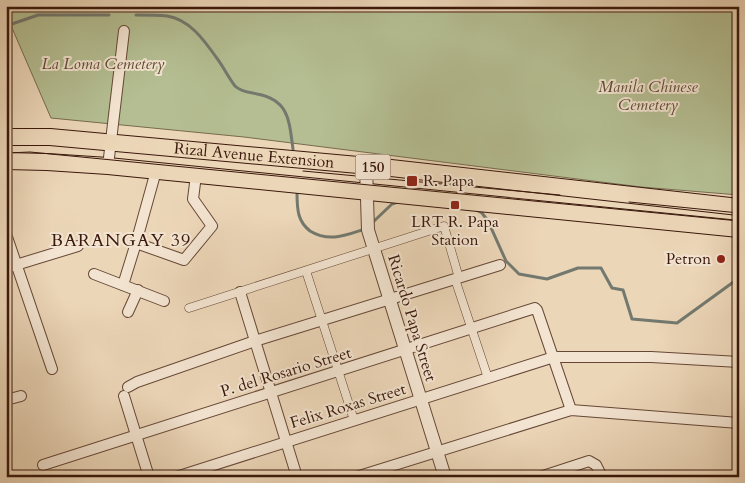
<svg xmlns="http://www.w3.org/2000/svg" width="745" height="483" font-family="Cardo,serif">
	<style>
		.green { fill: #b4be92; stroke: #776b4e }
		.lines { fill: none; stroke-linecap: round; stroke-linejoin: round }
		.stream { stroke: #73796f; stroke-width: 3 }
		.pedestrian-casing { stroke: #664836; stroke-width: 9 }
		.minor-casing { stroke: #664836; stroke-width: 12 }
		.tertiary-casing { stroke: #664836; stroke-width: 14 }
		.primary-casing { stroke: #3a180b; stroke-width: 18 }
		.pedestrian { stroke: #f3e4d1; stroke-width: 8 }
		.minor { stroke: #f3e4d1; stroke-width: 10 }
		.tertiary { stroke: #f3e4d1; stroke-width: 12 }
		.primary { stroke: #ecd6b8; stroke-width: 16 }
		.tram { stroke: #3a180b; stroke-width: 1 }
		.poi-dot { fill: #8f2418; stroke: #f3e4d1; stroke-width: 2 }
		.labels { text-anchor: middle; dominant-baseline: central; stroke-width: 4; stroke-linejoin: round; paint-order: stroke }
		.shield { fill: #f3e4d1; stroke: #725546; stroke-width: 1 }
		.shield-label { font-size: 15px; font-weight: bold; fill: #3a180b }
		.park-label { font-size: 16px; font-style: italic; fill: #5f4a34; stroke: #f3e4d1 }
		.street-label { font-size: 16px; fill: #3a180b; stroke: #f3e4d1 }
		.poi-label { font-size: 16px; fill: #3a180b; stroke: #f3e4d1; text-anchor: start }
		.neighbourhood-label { font-size: 18px; letter-spacing: 1px; fill: #3a180b; stroke: #f3e4d1 }
	</style>
	<rect width="100%" height="100%" fill="#ecd6b8"/>
	<filter id="stains"><feTurbulence type="fractalNoise" baseFrequency=".004" numOctaves="4"/><feColorMatrix values="0 0 0 0 .2 0 0 0 0 .09 0 0 0 0 .02 0 0 0 .5 -.17"/></filter>
	<radialGradient id="worn" r=".72"><stop offset=".6" stop-color="#630" stop-opacity="0"/><stop offset="1" stop-color="#630" stop-opacity=".3"/></radialGradient>
	<!-- green -->
	<path class="green" d="M 6,6 L 739,6 L 739,195 L 641,187 L 244,137 L 51,118 L 9,21 L 6,20 Z"/>
	<g class="lines">
		<!-- stream -->
		<g class="stream">
			<path d="M 136,15 C 146,15 157,15 167,16 C 189,19 204,40 216,57 C 223,66 228,77 235,86 C 241,92 249,92 257,94 C 289,100 289,120 293,149"/>
			<path d="M 6,26 L 38,15 L 109,15"/>
			<path d="M 297,192 C 297,200 297,208 299,215 C 301,222 305,227 310,231 C 328,242 344,236 362,230"/>
			<path d="M 476,210 L 482,213 L 488,221 L 506,261 L 519,274 L 547,279 L 578,268 L 601,268 L 612,288 L 623,290 L 632,319 L 677,323 L 739,278"/>
			<path d="M 372,223 L 392,204 L 398,202"/>
		</g>
		<defs>
			<g id="pedestrian">
				<path d="M 306,271 L 354,420"/>
				<path d="M 455,279 L 488,378"/>
				<path d="M 189,308 L 444,226 L 459,278"/>
			</g>
			<g id="minor">
				<path d="M 108,166 L 124,31"/>
				<path d="M 156,171 L 136,243 L 184,260 L 212,226 L 193,199 L 196,175"/>
				<path d="M 6,234 L 52,369"/>
				<path d="M 6,268 L 78,246"/>
				<path d="M 94,274 L 164,301"/>
				<path d="M 123,285 L 136,243"/>
				<path d="M 240,292 L 297,477"/>
				<path d="M 128,312 L 138,290"/>
				<path d="M 128,387 L 137,382 L 255,341 L 500,265"/>
				<path d="M 124,396 L 149,477"/>
				<path d="M 6,400 L 21,396"/>
				<path d="M 43,465 L 535,308 L 537,310 L 571,410"/>
				<path d="M 176,477 L 554,357 L 651,357 L 739,362"/>
				<path d="M 356,477 L 571,410 L 739,423"/>
				<path d="M 540,477 L 589,461 L 596,465 L 602,477"/>
			</g>
			<path id="tertiary" d="M 366,166 L 368,230 L 445,477"/>
			<g id="primary">
				<path id="s1" d="M 6,137 L 50,137 L 391,168 L 739,207"/>
				<path d="M 6,161 L 47,162 L 108,166 L 739,229"/>
			</g>
		</defs>
		<!-- pedestrian casing -->
		<use href="#pedestrian" class="pedestrian-casing"/>
		<!-- minor casing -->
		<use href="#minor" class="minor-casing"/>
		<!-- tertiary casing -->
		<use href="#tertiary" class="tertiary-casing"/>
		<!-- primary casing -->
		<use href="#primary" class="primary-casing"/>
		<!-- pedestrian -->
		<use href="#pedestrian" class="pedestrian"/>
		<!-- minor -->
		<use href="#minor" class="minor"/>
		<!-- tertiary -->
		<use href="#tertiary" class="tertiary"/>
		<!-- primary -->
		<use href="#primary" class="primary"/>
		<!-- tram -->
		<g class="tram">
			<path d="M 6,153 L 30,152 L 739,221"/>
			<path d="M 303,171 L 560,195"/>
			<path d="M 629,202 L 739,213"/>
		</g>
	</g>
	<!-- markers -->
	<g class="poi-dot">
		<rect x="406" y="175" width="12" height="12" rx="2.5"/>
		<rect x="450" y="200" width="10" height="10" rx="2.5"/>
		<circle cx="721" cy="259" r="5"/>
	</g>
	<g class="labels">
		<!-- shield labels -->
		<rect class="shield" x="355.5" y="154.5" width="35" height="25" rx="4"/>
		<g class="shield-label">
			<text x="373" y="167">150</text>
		</g>
		<!-- park labels -->
		<g class="park-label">
			<text x="103" y="64">La Loma Cemetery</text>
			<text x="648" y="87">Manila Chinese<tspan x="648" dy="18">Cemetery</tspan></text>
		</g>
		<!-- street labels -->
		<g class="street-label">
			<text stroke="none"><textPath href="#s1" startOffset="249">Rizal Avenue Extension</textPath></text>
			<text transform="translate(412 318) rotate(73)">Ricardo Papa Street</text>
			<text transform="translate(286 372) rotate(-17)">P. del Rosario Street</text>
			<text transform="translate(348 406) rotate(-17)">Felix Roxas Street</text>
		</g>
		<!-- poi labels -->
		<g class="poi-label">
			<text x="423" y="181">R. Papa</text>
			<text x="455" y="222" text-anchor="middle">LRT R. Papa<tspan x="455" dy="18">Station</tspan></text>
			<text x="711" y="259" text-anchor="end">Petron</text>
		</g>
		<!-- neighbourhood labels -->
		<g class="neighbourhood-label">
			<text x="121" y="240">BARANGAY 39</text>
		</g>
	</g>
	<!-- margin -->
	<rect width="745" height="483" fill="none" stroke="#ecd6b8" stroke-width="25"/>
	<rect x="8" y="8" width="730" height="468" fill="none" stroke="#3a180b" stroke-width="2.5"/>
	<rect x="12" y="12" width="720" height="458" fill="none" stroke="#3a180b"/>
	<rect width="100%" height="100%" filter="url(#stains)"/>
	<rect width="100%" height="100%" fill="url(#worn)"/>
</svg>
